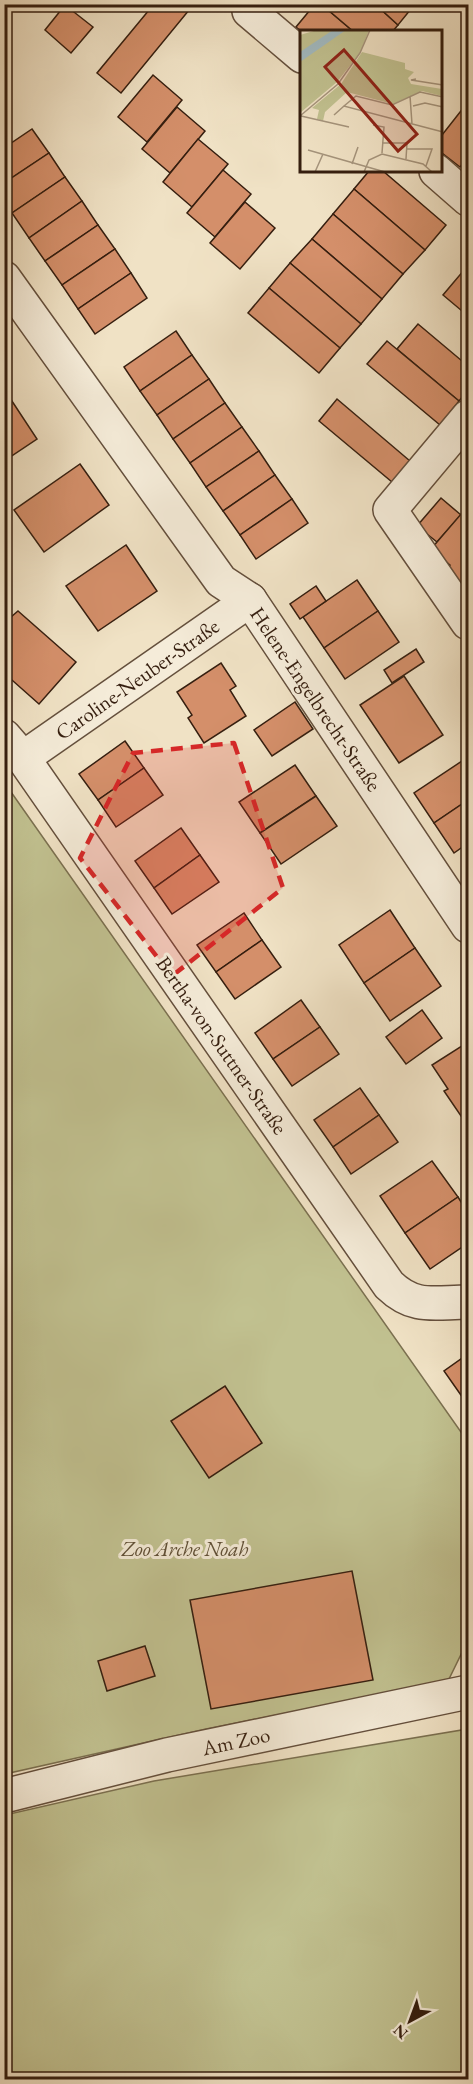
<svg xmlns="http://www.w3.org/2000/svg" width="473" height="2084" font-family="'EB Garamond',serif">
	<style>
		.green { fill: #c1c190; stroke: #7b7050; stroke-width: 1.5 }
		.building { fill: #d48f6a; stroke: #351e0f; stroke-width: 1.5 }
		.lines { fill: none; stroke-linecap: round; stroke-linejoin: round }
		.minor-casing { stroke: #644f3c; stroke-width: 36 }
		.minor { stroke: #f5ecd9; stroke-width: 33 }
		.marked { fill: #d62828; fill-opacity: 0.2; stroke: #d62828; stroke-width: 4.5; stroke-dasharray: 12 8; stroke-linejoin: round }
		.labels { text-anchor: middle; dominant-baseline: central; stroke-width: 6; stroke-linejoin: round; paint-order: stroke }
		.street-label { font-size: 21px; fill: #351e0f; stroke: #f5ecd9 }
		.park-label { font-size: 21px; font-style: italic; fill: #5f4f36; stroke: #f5ecd9 }
		.inset-road { fill: none; stroke: #a5947c; stroke-width: 1.5 }
		.view { fill: #8f2418; fill-opacity: 0.15; stroke: #8f2418; stroke-width: 3 }
		.inset-edge { fill: none; stroke: #351e0f; stroke-width: 3 }
	</style>
	<rect width="100%" height="100%" fill="#f0e2c5"/>
	<filter id="stains"><feTurbulence type="fractalNoise" baseFrequency=".00333" numOctaves="4"/><feColorMatrix values="0 0 0 0 .2 0 0 0 0 .09 0 0 0 0 .02 0 0 0 .5 -.17"/></filter>
	<radialGradient id="worn" r=".72"><stop offset=".6" stop-color="#630" stop-opacity="0"/><stop offset="1" stop-color="#630" stop-opacity=".3"/></radialGradient>
	<!-- green -->
	<g class="green">
		<path d="M 4,782 L 468,1442 L 468,1640 L 448,1681 L 206,1729 L 5,1774 Z"/>
		<path d="M 468,1729 L 468,2079 L 5,2079 L 5,1815 L 154,1781 Z"/>
	</g>
	<!-- building -->
	<g class="building">
		<path d="M 154,4 L 194,4 L 121,93 L 97,73 Z"/>
		<path d="M 315,4 L 321,4 L 354,32 L 302,32 L 296,27 Z"/>
		<path d="M 321,4 L 375,4 L 398,25 L 392,32 L 354,32 Z"/>
		<path d="M 375,4 L 415,4 L 398,25 Z"/>
		<path d="M 65,5 L 93,27 L 71,53 L 45,30 Z"/>
		<path d="M 153,75 L 182,100 L 147,142 L 118,117 Z"/>
		<path d="M 468,102 L 468,157 L 460,167 L 442,153 L 442,135 Z"/>
		<path d="M 177,107 L 205,131 L 170,173 L 142,149 Z"/>
		<path d="M 32,129 L 49,153 L 4,183 L 4,148 Z"/>
		<path d="M 198,139 L 228,164 L 192,207 L 163,182 Z"/>
		<path d="M 49,153 L 65,177 L 12,213 L 4,202 L 4,183 Z"/>
		<path d="M 223,170 L 251,194 L 215,237 L 187,213 Z"/>
		<path d="M 369,171 L 383,171 L 446,225 L 425,250 L 354,189 Z"/>
		<path d="M 65,177 L 82,201 L 29,238 L 12,213 Z"/>
		<path d="M 354,189 L 425,250 L 403,274 L 333,214 Z"/>
		<path d="M 82,201 L 98,225 L 45,261 L 29,238 Z"/>
		<path d="M 245,202 L 275,228 L 240,269 L 210,243 Z"/>
		<path d="M 333,214 L 403,274 L 382,299 L 312,239 Z"/>
		<path d="M 98,225 L 115,249 L 62,285 L 45,261 Z"/>
		<path d="M 312,239 L 382,299 L 361,324 L 290,263 Z"/>
		<path d="M 115,249 L 131,273 L 78,309 L 62,285 Z"/>
		<path d="M 290,263 L 361,324 L 340,348 L 269,288 Z"/>
		<path d="M 464,270 L 468,274 L 468,316 L 443,295 Z"/>
		<path d="M 131,273 L 147,298 L 95,334 L 78,309 Z"/>
		<path d="M 269,288 L 340,348 L 319,373 L 248,313 Z"/>
		<path d="M 418,324 L 468,366 L 468,390 L 459,401 L 397,349 Z"/>
		<path d="M 176,331 L 192,355 L 140,391 L 124,367 Z"/>
		<path d="M 387,341 L 459,401 L 440,425 L 367,364 Z"/>
		<path d="M 192,355 L 209,379 L 157,415 L 140,391 Z"/>
		<path d="M 209,379 L 225,403 L 173,439 L 157,415 Z"/>
		<path d="M 6,392 L 37,439 L 4,461 L 4,393 Z"/>
		<path d="M 337,399 L 410,461 L 392,482 L 319,421 Z"/>
		<path d="M 225,403 L 242,427 L 190,463 L 173,439 Z"/>
		<path d="M 242,427 L 259,451 L 206,487 L 190,463 Z"/>
		<path d="M 259,451 L 275,475 L 223,511 L 206,487 Z"/>
		<path d="M 80,464 L 109,505 L 44,552 L 14,510 Z"/>
		<path d="M 275,475 L 292,499 L 240,535 L 223,511 Z"/>
		<path d="M 441,498 L 461,515 L 437,542 L 417,526 Z"/>
		<path d="M 292,499 L 308,523 L 256,559 L 240,535 Z"/>
		<path d="M 468,506 L 468,585 L 466,588 L 446,570 L 450,565 L 431,549 Z"/>
		<path d="M 126,545 L 157,591 L 98,631 L 66,586 Z"/>
		<path d="M 357,580 L 378,611 L 324,648 L 303,617 Z"/>
		<path d="M 316,586 L 326,601 L 300,619 L 290,604 Z"/>
		<path d="M 18,611 L 76,662 L 39,704 L 4,673 L 4,623 Z"/>
		<path d="M 378,611 L 399,642 L 345,679 L 324,648 Z"/>
		<path d="M 416,649 L 424,662 L 392,683 L 384,670 Z"/>
		<path d="M 221,663 L 236,686 L 230,690 L 246,716 L 204,743 L 188,718 L 192,715 L 177,692 Z"/>
		<path d="M 404,676 L 443,735 L 399,763 L 360,705 Z"/>
		<path d="M 295,702 L 313,729 L 272,756 L 254,730 Z"/>
		<path d="M 125,741 L 144,768 L 98,800 L 79,774 Z"/>
		<path d="M 468,757 L 468,800 L 434,823 L 414,793 Z"/>
		<path d="M 295,765 L 316,796 L 260,833 L 239,802 Z"/>
		<path d="M 144,768 L 163,795 L 116,827 L 98,800 Z"/>
		<path d="M 316,796 L 337,826 L 281,864 L 260,833 Z"/>
		<path d="M 468,800 L 468,843 L 454,853 L 434,823 Z"/>
		<path d="M 181,828 L 200,855 L 154,888 L 135,861 Z"/>
		<path d="M 200,855 L 219,882 L 172,914 L 154,888 Z"/>
		<path d="M 390,910 L 415,948 L 364,983 L 339,945 Z"/>
		<path d="M 244,913 L 262,940 L 216,972 L 197,945 Z"/>
		<path d="M 262,940 L 281,967 L 235,999 L 216,972 Z"/>
		<path d="M 415,948 L 441,986 L 390,1021 L 364,983 Z"/>
		<path d="M 301,1000 L 320,1027 L 273,1059 L 255,1033 Z"/>
		<path d="M 422,1010 L 442,1038 L 406,1064 L 386,1037 Z"/>
		<path d="M 320,1027 L 339,1054 L 292,1086 L 273,1059 Z"/>
		<path d="M 468,1042 L 468,1111 L 461,1116 L 444,1091 L 448,1089 L 432,1065 Z"/>
		<path d="M 360,1088 L 379,1115 L 333,1147 L 314,1120 Z"/>
		<path d="M 379,1115 L 398,1142 L 351,1174 L 333,1147 Z"/>
		<path d="M 432,1161 L 458,1197 L 405,1233 L 380,1196 Z"/>
		<path d="M 458,1197 L 468,1213 L 468,1243 L 430,1269 L 405,1233 Z"/>
		<path d="M 468,1354 L 468,1396 L 463,1398 L 444,1371 Z"/>
		<path d="M 225,1386 L 262,1443 L 209,1478 L 171,1421 Z"/>
		<path d="M 352,1571 L 373,1680 L 211,1709 L 190,1600 Z"/>
		<path d="M 145,1646 L 155,1676 L 107,1691 L 98,1661 Z"/>
	</g>
	<g class="lines">
		<defs>
			<g id="minor">
				<path d="M 255,4 L 249,11 L 302,56"/>
				<path d="M 436,171 L 468,199"/>
				<path d="M 4,278 L 221,581 L 250,600 L 468,926"/>
				<path d="M 468,417 L 390,510 L 468,623"/>
				<path d="M 4,736 L 23,758 L 389,1285 C 415,1310 435,1302 468,1302"/>
				<path d="M 23,758 L 250,600"/>
				<path d="M 4,1796 L 167,1755 L 468,1692"/>
			</g>
		</defs>
		<!-- minor casing -->
		<use href="#minor" class="minor-casing"/>
		<!-- minor -->
		<use href="#minor" class="minor"/>
	</g>
	<!-- marked area -->
	<path class="marked" d="M 234,743 L 283,888 L 172,976 L 80,858 L 133,753 Z"/>
	<g class="labels">
		<!-- street labels -->
		<g class="street-label">
			<text transform="translate(137 679) rotate(-35)">Caroline-Neuber-Straße</text>
			<text transform="translate(316 699) rotate(56)">Helene-Engelbrecht-Straße</text>
			<text transform="translate(222 1045) rotate(55)">Bertha-von-Suttner-Straße</text>
			<text transform="translate(236 1741) rotate(-12)">Am Zoo</text>
		</g>
		<!-- park labels -->
		<g class="park-label">
			<text x="185" y="1548">Zoo Arche Noah</text>
		</g>
	</g>
	<!-- overview -->
	<g transform="translate(300 30)">
		<rect width="142" height="142" fill="#f0e2c5"/>
		<path d="M 17,0 L 69,0 L 60,23 L 37,52 L 0,83 L 0,5 ZM 62,22 L 105,33 L 105,39 L 114,42 L 108,48 L 111,54 L 142,59 L 142,66 L 122,61 L 93,74 L 47,62 L 25,82 L 23,91 L 17,89 L 19,80 L 12,78 L 41,54 Z" fill="#c1c190"/>
		<path d="M 33,0 L 46,0 L 0,32 L 0,22 Z" fill="#a1bac1"/>
		<path class="inset-road" d="M 116,49 L 111,50 L 143,55M 110,66 L 112,94M 44,76 L 56,66 L 92,75 L 120,62 L 143,67M 113,76 L 125,73 L 143,77M 34,85 L 44,76 L 143,102M 0,86 L 38,54 L 60,23 L 70,0M 1,86 L 49,97M 73,95 L 84,97 L 82,123M 82,113 L 107,113 L 106,129M 107,119 L 132,119 L 126,136M 8,120 L 85,142M 52,134 L 58,117M 15,142 L 23,124M 64,142 L 69,130 L 82,124 L 123,134 L 132,142"/>
		<path class="view" d="M 44,20 L 117,104 L 98,121 L 25,37 Z"/>
		<rect width="142" height="142" class="inset-edge"/>
	</g>
	<!-- margin -->
	<rect width="473" height="2084" fill="none" stroke="#f0e2c5" stroke-width="24"/>
	<rect x="6" y="6" width="461" height="2072" fill="none" stroke="#351e0f" stroke-width="3"/>
	<rect x="12" y="12" width="449" height="2060" fill="none" stroke="#351e0f" stroke-width="1.5"/>
	<!-- north arrow -->
	<g transform="translate(410 2021) rotate(221)" stroke="#f5ecd9" stroke-width="4.5" paint-order="stroke">
	<path d="M0-4.5L10 22L0 15L-10 22Z" fill="#351e0f"/>
	<text y="-9" font-size="16" font-weight="bold" text-anchor="middle" fill="#351e0f">N</text>
	</g>
	<rect width="100%" height="100%" filter="url(#stains)"/>
	<rect width="100%" height="100%" fill="url(#worn)"/>
</svg>
